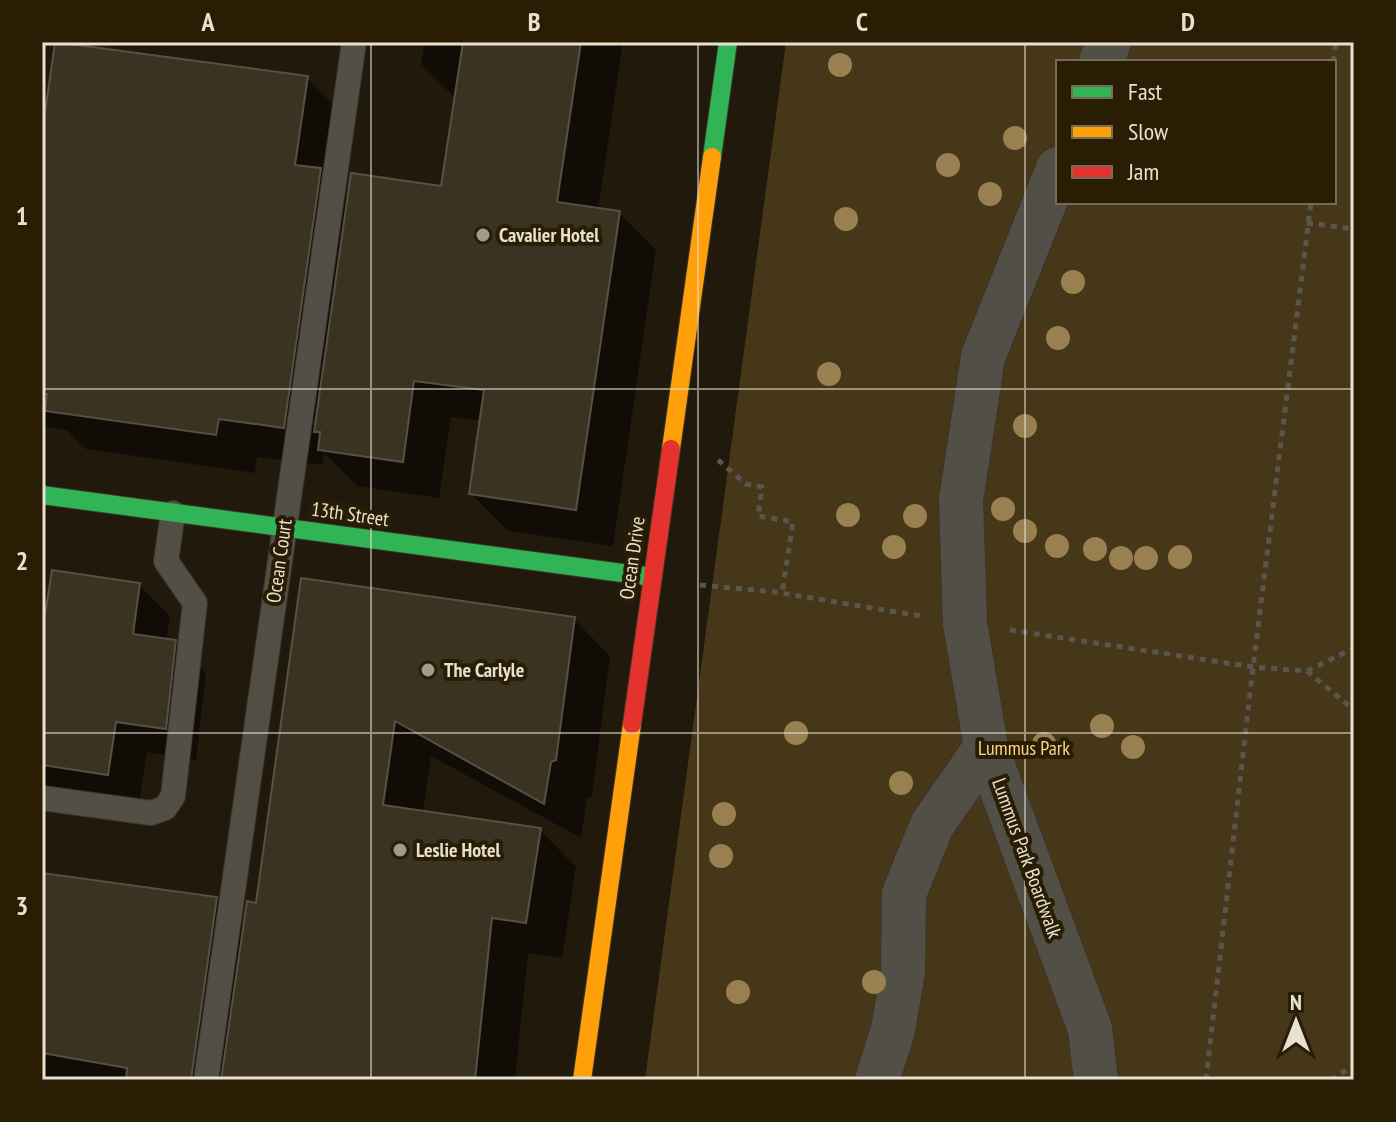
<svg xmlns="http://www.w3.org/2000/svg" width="1396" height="1122" font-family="'PT Sans Narrow',sans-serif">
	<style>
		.green { fill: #463718; fill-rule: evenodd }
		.shadow { fill: #0007 }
		.building { fill: #3b3322; stroke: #565045; stroke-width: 2 }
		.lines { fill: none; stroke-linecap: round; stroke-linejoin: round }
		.lane-casing { stroke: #3b3529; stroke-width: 26 }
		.street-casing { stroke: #3b3529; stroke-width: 46 }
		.fast-casing { stroke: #3b3529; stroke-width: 20 }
		.slow-casing { stroke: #3b3529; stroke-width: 20 }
		.jam-casing { stroke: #3b3529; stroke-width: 20 }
		.path { stroke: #5a564e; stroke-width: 5; stroke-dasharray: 6 6; stroke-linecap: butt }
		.lane { stroke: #524f47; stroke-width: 24 }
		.street { stroke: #524f47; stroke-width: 44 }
		.fast { stroke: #30b455; stroke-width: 18 }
		.slow { stroke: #ff9f0a; stroke-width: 18 }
		.jam { stroke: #e5322d; stroke-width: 18 }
		.tree { fill: #988051 }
		.grid { fill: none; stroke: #e8e0d1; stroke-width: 2; stroke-opacity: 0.55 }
		.poi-dot { fill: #a29b8c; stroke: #291d04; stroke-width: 3 }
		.labels { text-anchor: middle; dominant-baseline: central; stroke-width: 8; stroke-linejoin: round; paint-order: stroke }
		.poi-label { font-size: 20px; font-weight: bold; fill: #e8e0d1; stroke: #291d04; text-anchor: start }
		.street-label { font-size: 20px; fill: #e8e0d1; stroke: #291d04 }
		.park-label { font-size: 20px; fill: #fad489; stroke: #291d04 }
		.neatline { fill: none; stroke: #e8e0d1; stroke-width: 3 }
		.grid-label { font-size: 26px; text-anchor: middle; font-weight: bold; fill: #e8e0d1 }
	</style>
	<rect width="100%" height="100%" fill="#211a0c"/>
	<!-- green -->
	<path class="green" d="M 786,42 L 1354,42 L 1354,1080 L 645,1080 ZM 1058,62 L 1334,62 L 1334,202 L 1058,202 Z"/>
	<!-- shadow -->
	<g class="shadow">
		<path d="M 425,42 L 623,42 L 598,210 L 619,213 L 656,250 L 613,546 L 508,531 L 471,494 L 482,421 L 451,417 L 439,498 L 357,486 L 324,453 L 322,465 L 257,457 L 255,473 L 86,449 L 66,430 L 47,427 L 42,423 L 42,148 L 307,78 L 346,117 L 336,186 L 349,199 L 443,188 L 456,99 L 421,64 Z"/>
		<path d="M 303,580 L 574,619 L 610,656 L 592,797 L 587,798 L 581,838 L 431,756 L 423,813 L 540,830 L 576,867 L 562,958 L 528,953 L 515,1080 L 42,1080 L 42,875 L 216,899 L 245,928 L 258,905 Z"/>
		<path d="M 139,585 L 170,616 L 166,641 L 175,642 L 206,673 L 196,760 L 147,752 L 139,805 L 54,792 L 42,780 L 42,617 Z"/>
	</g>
	<!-- building -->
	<g class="building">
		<path d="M 55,42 L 308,76 L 295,165 L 321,168 L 284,428 L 219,419 L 216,435 L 45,411 L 47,394 L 42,394 L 42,134 Z"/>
		<path d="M 463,42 L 581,42 L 557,202 L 620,211 L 576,510 L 469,494 L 484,390 L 414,381 L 403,462 L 318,450 L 320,432 L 314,432 L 351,173 L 441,186 Z"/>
		<path d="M 52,570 L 140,583 L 133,634 L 176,640 L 166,729 L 116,722 L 108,775 L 42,765 L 42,614 L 45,615 Z"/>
		<path d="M 301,578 L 575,617 L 556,760 L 551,762 L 544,804 L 395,721 L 383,805 L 541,828 L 526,923 L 492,918 L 475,1080 L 221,1080 L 247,901 L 256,903 Z"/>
		<path d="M 42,873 L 217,897 L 191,1080 L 126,1080 L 127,1068 L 42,1053 Z"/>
	</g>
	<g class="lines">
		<defs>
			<g id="lane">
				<path d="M 42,798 L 151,813 L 165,808 L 173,796 L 195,603 L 166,561 L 173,513"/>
				<path d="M 206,1080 L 354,42"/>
			</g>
			<g id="street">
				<path d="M 1101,62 L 1109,42"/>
				<path d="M 1058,169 L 983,357 L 961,500 L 965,623 L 986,747 L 1090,1029 L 1096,1080"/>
				<path d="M 877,1080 L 893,1030 L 903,972 L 904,894 L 932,825 L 986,747"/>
			</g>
			<g id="fast">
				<path d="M 712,157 L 728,42"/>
				<path d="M 42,495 L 652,577"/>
			</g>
			<g id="slow">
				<path d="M 671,449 L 712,157"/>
				<path d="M 582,1080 L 632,724"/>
			</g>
			<path id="jam" d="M 632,724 L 671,449"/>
		</defs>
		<!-- lane casing -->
		<use href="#lane" class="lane-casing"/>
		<!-- street casing -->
		<use href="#street" class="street-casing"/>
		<!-- fast casing -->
		<use href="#fast" class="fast-casing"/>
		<!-- slow casing -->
		<use href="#slow" class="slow-casing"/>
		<!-- jam casing -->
		<use href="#jam" class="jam-casing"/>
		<!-- path -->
		<g class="path">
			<path d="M 1333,62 L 1336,42"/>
			<path d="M 1307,223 L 1354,229"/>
			<path d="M 718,460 L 746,484 L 762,487 L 758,516 L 793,522 L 782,593"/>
			<path d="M 700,585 L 775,592 L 921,616"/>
			<path d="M 1010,630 L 1253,667 L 1307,671 L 1354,648"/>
			<path d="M 1307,671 L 1354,710"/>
			<path d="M 1206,1080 L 1253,667 L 1311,202"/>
			<path d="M 1331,1080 L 1354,1065"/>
		</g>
		<!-- lane -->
		<use href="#lane" class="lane"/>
		<!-- street -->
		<use href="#street" class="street"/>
		<!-- fast -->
		<use href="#fast" class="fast"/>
		<!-- slow -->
		<use href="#slow" class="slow"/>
		<!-- jam -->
		<use href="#jam" class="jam"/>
	</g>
	<!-- trees -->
	<g class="tree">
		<circle cx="840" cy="65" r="12"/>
		<circle cx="1015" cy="138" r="12"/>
		<circle cx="948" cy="165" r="12"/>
		<circle cx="990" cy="194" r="12"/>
		<circle cx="846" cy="219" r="12"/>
		<circle cx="1073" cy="282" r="12"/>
		<circle cx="1058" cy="338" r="12"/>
		<circle cx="829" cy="374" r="12"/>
		<circle cx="1025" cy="426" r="12"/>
		<circle cx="1003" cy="509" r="12"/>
		<circle cx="848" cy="515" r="12"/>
		<circle cx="915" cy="516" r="12"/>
		<circle cx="1025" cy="531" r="12"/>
		<circle cx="1057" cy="546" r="12"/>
		<circle cx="894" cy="547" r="12"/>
		<circle cx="1095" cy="549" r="12"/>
		<circle cx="1180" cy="557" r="12"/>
		<circle cx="1121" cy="558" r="12"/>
		<circle cx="1146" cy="558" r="12"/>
		<circle cx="1102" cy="726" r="12"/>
		<circle cx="796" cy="733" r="12"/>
		<circle cx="1044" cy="744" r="12"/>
		<circle cx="1133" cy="747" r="12"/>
		<circle cx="901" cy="783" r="12"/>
		<circle cx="724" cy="814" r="12"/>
		<circle cx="721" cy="856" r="12"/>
		<circle cx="874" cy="982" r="12"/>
		<circle cx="738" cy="992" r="12"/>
	</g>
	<!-- grid -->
	<path class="grid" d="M 371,42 L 371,1080M 698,42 L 698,1080M 1025,42 L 1025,1080M 42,389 L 1354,389M 42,733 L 1354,733"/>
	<!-- markers -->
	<g class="poi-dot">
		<circle cx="483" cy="235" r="8"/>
		<circle cx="428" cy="670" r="8"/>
		<circle cx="400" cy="850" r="8"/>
	</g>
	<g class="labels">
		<!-- poi labels -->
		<g class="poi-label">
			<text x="499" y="235">Cavalier Hotel</text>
			<text x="444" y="670">The Carlyle</text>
			<text x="416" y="850">Leslie Hotel</text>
		</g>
		<!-- street labels -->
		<g class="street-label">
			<text transform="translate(350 514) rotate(8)">13th Street</text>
			<text transform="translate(632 558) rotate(-82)">Ocean Drive</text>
			<text transform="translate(279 561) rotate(-82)">Ocean Court</text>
			<text transform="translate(1027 858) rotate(70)">Lummus Park Boardwalk</text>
		</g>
		<!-- park labels -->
		<g class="park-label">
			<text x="1024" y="748">Lummus Park</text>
		</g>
	</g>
	<!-- border -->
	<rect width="1396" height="1122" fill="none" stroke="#291d04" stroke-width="88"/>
	<!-- legend -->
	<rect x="1056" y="60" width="280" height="144" fill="#291d04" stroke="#756b56" stroke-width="2"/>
	<rect x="1072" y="86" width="40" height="12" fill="#30b455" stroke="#756b56" stroke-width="2"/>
	<text x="1128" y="100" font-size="24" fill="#e8e0d1">Fast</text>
	<rect x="1072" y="126" width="40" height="12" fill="#ff9f0a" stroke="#756b56" stroke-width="2"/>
	<text x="1128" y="140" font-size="24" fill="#e8e0d1">Slow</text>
	<rect x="1072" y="166" width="40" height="12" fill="#e5322d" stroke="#756b56" stroke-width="2"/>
	<text x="1128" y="180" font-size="24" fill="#e8e0d1">Jam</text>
	<!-- north arrow -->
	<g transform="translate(1296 1022)" stroke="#291d04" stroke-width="6" paint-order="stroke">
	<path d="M0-6L14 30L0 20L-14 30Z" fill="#e8e0d1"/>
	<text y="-12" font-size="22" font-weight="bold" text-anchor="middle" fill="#e8e0d1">N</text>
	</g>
	<rect x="44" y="44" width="1308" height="1034" class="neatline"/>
	<g class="grid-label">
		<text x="208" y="31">A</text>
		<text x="534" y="31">B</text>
		<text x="862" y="31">C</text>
		<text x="1188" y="31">D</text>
		<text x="22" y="225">1</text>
		<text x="22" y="570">2</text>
		<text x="22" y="915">3</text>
	</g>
</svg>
